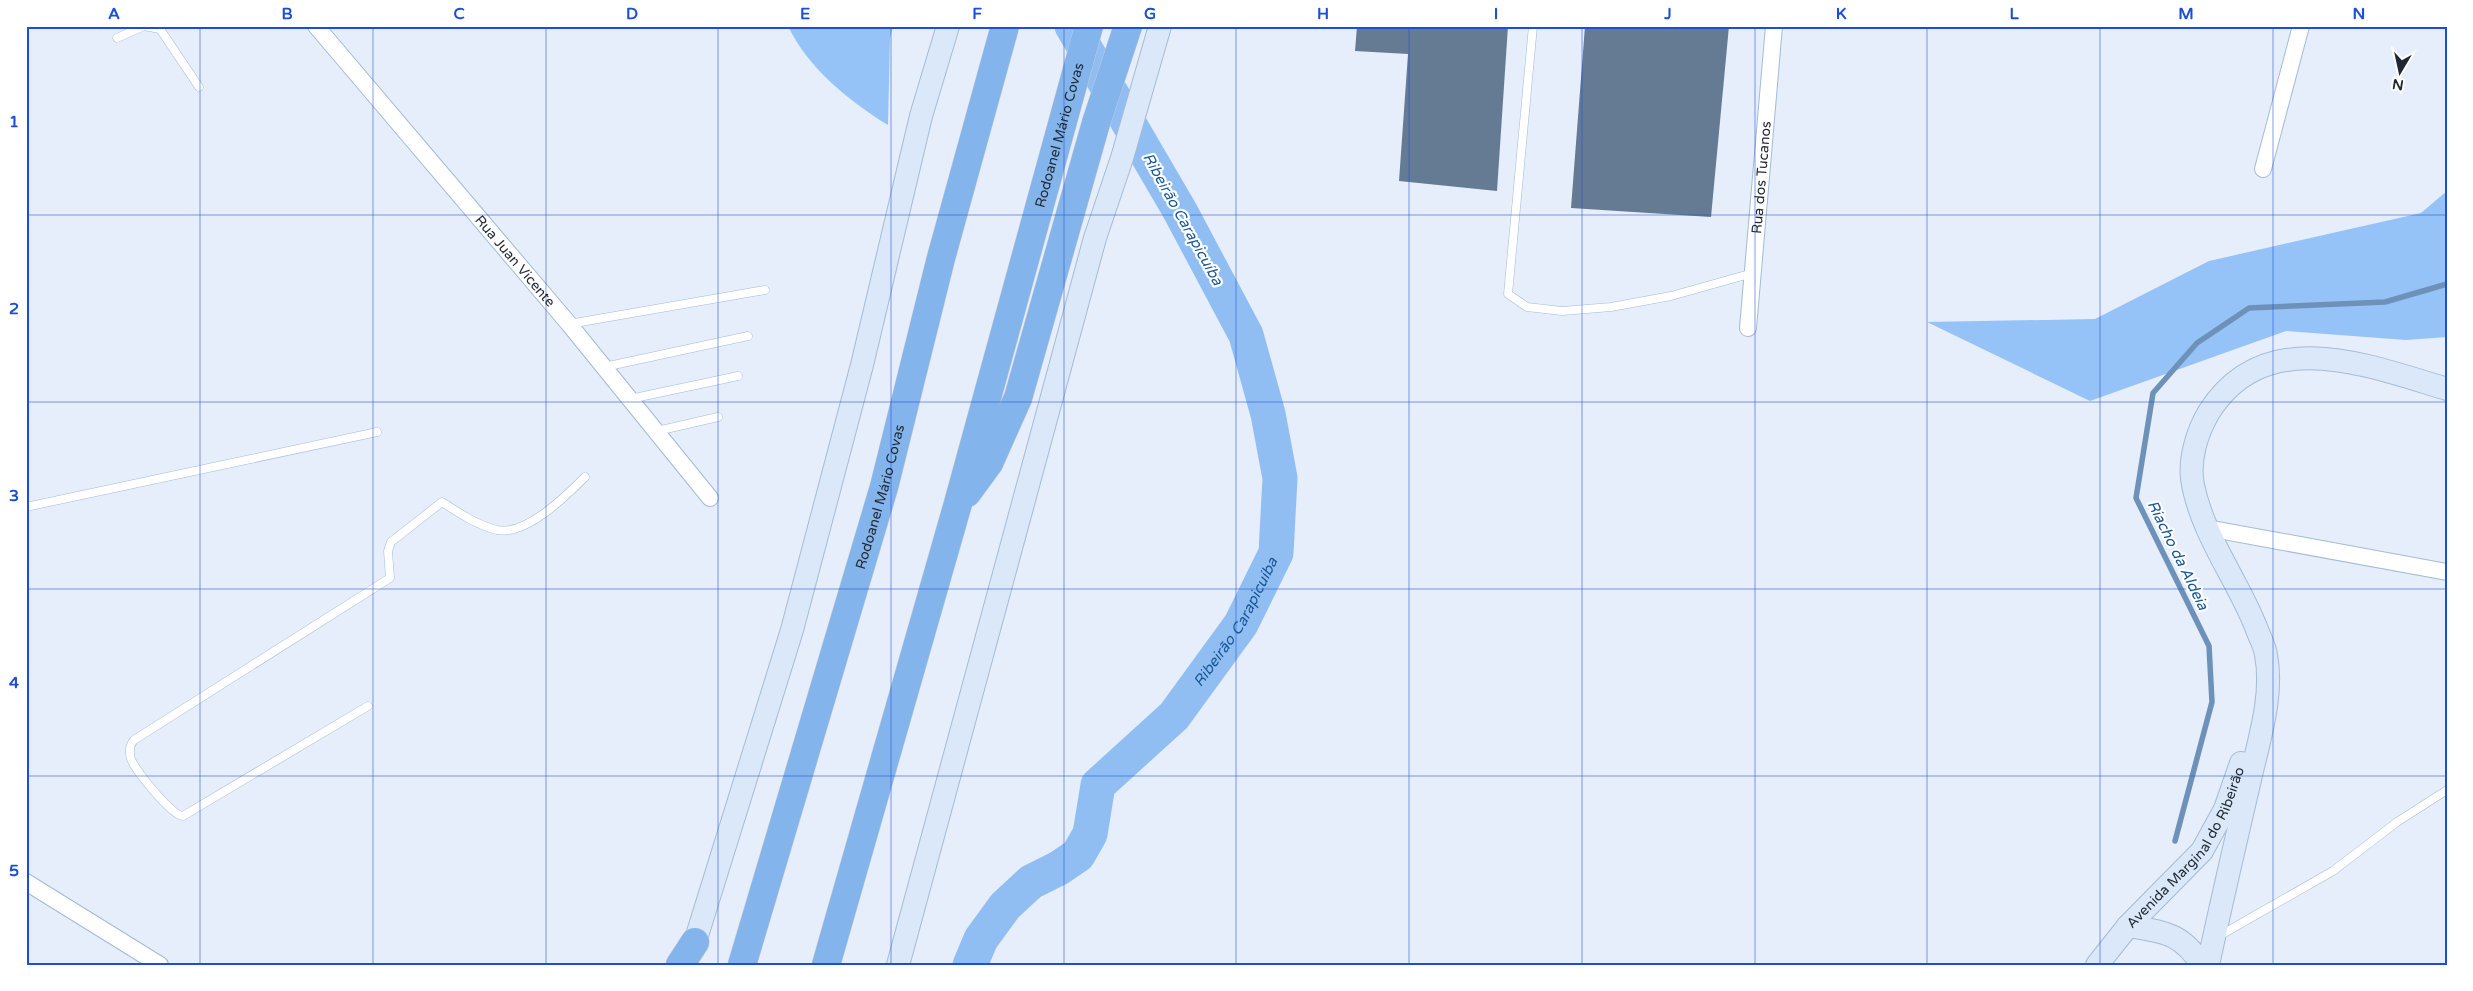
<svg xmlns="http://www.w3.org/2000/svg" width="2473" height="991" font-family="'Varela Round',sans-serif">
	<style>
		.forest { fill: #95c3f8 }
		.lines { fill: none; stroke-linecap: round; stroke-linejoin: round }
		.stream { stroke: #6e91b9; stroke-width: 5.5 }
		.river { stroke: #90bef3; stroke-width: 35 }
		.building { fill: #657b93 }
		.lane-casing { stroke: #a4bbd6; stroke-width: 9 }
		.street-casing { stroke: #a4bbd6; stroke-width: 18 }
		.secondary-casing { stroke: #a4bbd6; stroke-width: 24 }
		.highway-casing { stroke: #c9cbce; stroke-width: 29 }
		.lane { stroke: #fff; stroke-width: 8 }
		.street { stroke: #fff; stroke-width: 16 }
		.secondary { stroke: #dae8f9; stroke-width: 22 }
		.highway { stroke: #84b4ec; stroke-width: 28 }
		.grid { fill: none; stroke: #1d4ed8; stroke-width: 1; stroke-opacity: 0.55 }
		.labels { text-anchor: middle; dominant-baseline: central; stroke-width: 4.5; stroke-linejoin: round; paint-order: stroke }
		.street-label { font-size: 14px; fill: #1f2832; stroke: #fff }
		.water-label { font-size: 15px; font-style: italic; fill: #185796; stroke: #fff }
		.neatline { fill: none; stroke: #1d4ed8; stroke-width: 2 }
		.grid-label { font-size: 16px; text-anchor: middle; font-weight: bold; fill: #1d4ed8 }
	</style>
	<rect width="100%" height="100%" fill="#e5eefa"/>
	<!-- forest -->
	<g class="forest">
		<path d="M 788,26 L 893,26 L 890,39 L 888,125 C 849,101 808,68 788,26 Z"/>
		<path d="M 2447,191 L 2447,337 L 2406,340 L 2286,331 L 2090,401 L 1927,322 L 2095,319 L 2209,261 L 2421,213 Z"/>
	</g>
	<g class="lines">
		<!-- stream -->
		<path class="stream" d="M 2175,841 L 2212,702 L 2209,646 L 2136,498 L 2153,393 L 2197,343 L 2249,308 L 2385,302 L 2447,284"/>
		<!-- river -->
		<path class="river" id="s1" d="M 970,965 L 981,939 L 1005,906 L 1031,882 L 1059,868 L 1078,855 L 1090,834 L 1098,785 L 1174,716 L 1241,624 L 1276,553 L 1280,478 L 1268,414 L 1246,335 L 1180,211 L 1072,26"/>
	</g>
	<!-- building -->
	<g class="building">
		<path d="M 1357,26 L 1508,26 L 1497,191 L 1399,181 L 1408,54 L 1355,51 Z"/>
		<path d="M 1585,26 L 1729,26 L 1711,217 L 1571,208 Z"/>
	</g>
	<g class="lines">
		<defs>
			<g id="lane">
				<path d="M 1533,26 L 1508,294 L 1527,307 L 1562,311 L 1611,307 L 1671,296 L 1753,273"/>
				<path d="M 117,38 L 144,26 L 160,29 L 199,87"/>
				<path d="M 569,324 L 765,290"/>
				<path d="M 604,367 L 748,336"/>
				<path d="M 630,399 L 738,376"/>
				<path d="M 657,431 L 718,417"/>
				<path d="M 26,507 L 377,432"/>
				<path d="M 368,706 L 183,816 C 171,815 136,771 131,759 C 129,752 129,746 134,740 L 390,578 L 388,551 L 391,542 L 442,502 C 459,513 477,525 497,530 C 526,536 566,496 585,477"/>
				<path d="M 2219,936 L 2333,871 L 2397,822 L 2447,790"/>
			</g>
			<g id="street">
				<path id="s2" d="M 316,26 L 569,324 L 710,498"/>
				<path d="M 2263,169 L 2301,26"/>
				<path id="s3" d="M 1748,328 L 1774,26"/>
				<path d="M 2207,528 L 2447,572"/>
				<path d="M 26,882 L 160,965"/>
			</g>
			<g id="secondary">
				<path d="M 2128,926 C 2163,932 2181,932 2202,965"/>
				<path d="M 695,942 L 792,630 L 862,365 L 921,116 L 948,26"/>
				<path d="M 898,965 L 1095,238 L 1122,158 L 1160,26"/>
				<path id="s4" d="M 2097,965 L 2128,926 L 2202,851 L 2225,809 L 2241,763"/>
				<path d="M 2208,965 C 2221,904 2235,844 2249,784 C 2258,743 2274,696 2266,655 C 2265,646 2259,636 2256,627 C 2237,579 2203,536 2193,485 C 2188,461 2197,432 2209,412 C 2265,324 2367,365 2447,389"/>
			</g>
			<g id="highway">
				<path d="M 967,493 L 989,463 L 1018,398 L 1096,123 L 1128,26"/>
				<path d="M 680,965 L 695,942"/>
				<path id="s5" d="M 742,965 L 884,487 L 941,258 L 1005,26"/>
				<path id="s6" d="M 826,965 L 957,507 L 1089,26"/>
			</g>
		</defs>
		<!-- lane casing -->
		<use href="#lane" class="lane-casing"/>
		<!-- street casing -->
		<use href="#street" class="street-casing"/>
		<!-- secondary casing -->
		<use href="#secondary" class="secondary-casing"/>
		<!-- highway casing -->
		<use href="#highway" class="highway-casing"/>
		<!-- lane -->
		<use href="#lane" class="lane"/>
		<!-- street -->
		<use href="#street" class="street"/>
		<!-- secondary -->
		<use href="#secondary" class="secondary"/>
		<!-- highway -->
		<use href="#highway" class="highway"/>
	</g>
	<!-- grid -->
	<path class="grid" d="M 200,26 L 200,965M 373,26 L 373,965M 546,26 L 546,965M 718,26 L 718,965M 891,26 L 891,965M 1064,26 L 1064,965M 1236,26 L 1236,965M 1409,26 L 1409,965M 1582,26 L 1582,965M 1755,26 L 1755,965M 1927,26 L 1927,965M 2100,26 L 2100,965M 2273,26 L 2273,965M 26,215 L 2447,215M 26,402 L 2447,402M 26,589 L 2447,589M 26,776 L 2447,776"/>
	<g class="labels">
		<!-- street labels -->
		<g class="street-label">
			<text stroke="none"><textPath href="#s6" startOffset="862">Rodoanel Mário Covas</textPath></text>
			<text stroke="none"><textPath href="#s3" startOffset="151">Rua dos Tucanos</textPath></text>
			<text stroke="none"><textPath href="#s2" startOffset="308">Rua Juan Vicente</textPath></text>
			<text stroke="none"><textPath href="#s5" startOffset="488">Rodoanel Mário Covas</textPath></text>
			<text stroke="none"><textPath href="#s4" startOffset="149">Avenida Marginal do Ribeirão</textPath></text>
		</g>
		<!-- water labels -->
		<g class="water-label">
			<text transform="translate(1183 219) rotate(61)">Ribeirão Carapicuíba</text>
			<text transform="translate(2178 555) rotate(64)">Riacho da Aldeia</text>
			<text stroke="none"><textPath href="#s1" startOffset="448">Ribeirão Carapicuíba</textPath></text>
		</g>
	</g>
	<!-- border -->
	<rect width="2473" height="991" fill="none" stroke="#ffffff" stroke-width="55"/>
	<!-- north arrow -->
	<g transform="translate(2400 72) rotate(189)" stroke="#ffffff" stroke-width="4" paint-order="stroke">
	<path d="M0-4L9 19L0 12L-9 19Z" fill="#1f2832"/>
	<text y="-8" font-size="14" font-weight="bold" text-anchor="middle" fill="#1f2832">N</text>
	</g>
	<rect x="28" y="28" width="2418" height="936" class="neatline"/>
	<g class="grid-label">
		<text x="114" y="19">A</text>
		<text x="287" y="19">B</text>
		<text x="459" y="19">C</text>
		<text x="632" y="19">D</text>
		<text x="805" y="19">E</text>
		<text x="977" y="19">F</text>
		<text x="1150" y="19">G</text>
		<text x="1323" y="19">H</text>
		<text x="1496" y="19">I</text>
		<text x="1668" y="19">J</text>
		<text x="1841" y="19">K</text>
		<text x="2014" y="19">L</text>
		<text x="2186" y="19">M</text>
		<text x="2359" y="19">N</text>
		<text x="14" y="127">1</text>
		<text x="14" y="314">2</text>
		<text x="14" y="501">3</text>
		<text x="14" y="688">4</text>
		<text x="14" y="876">5</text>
	</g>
</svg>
